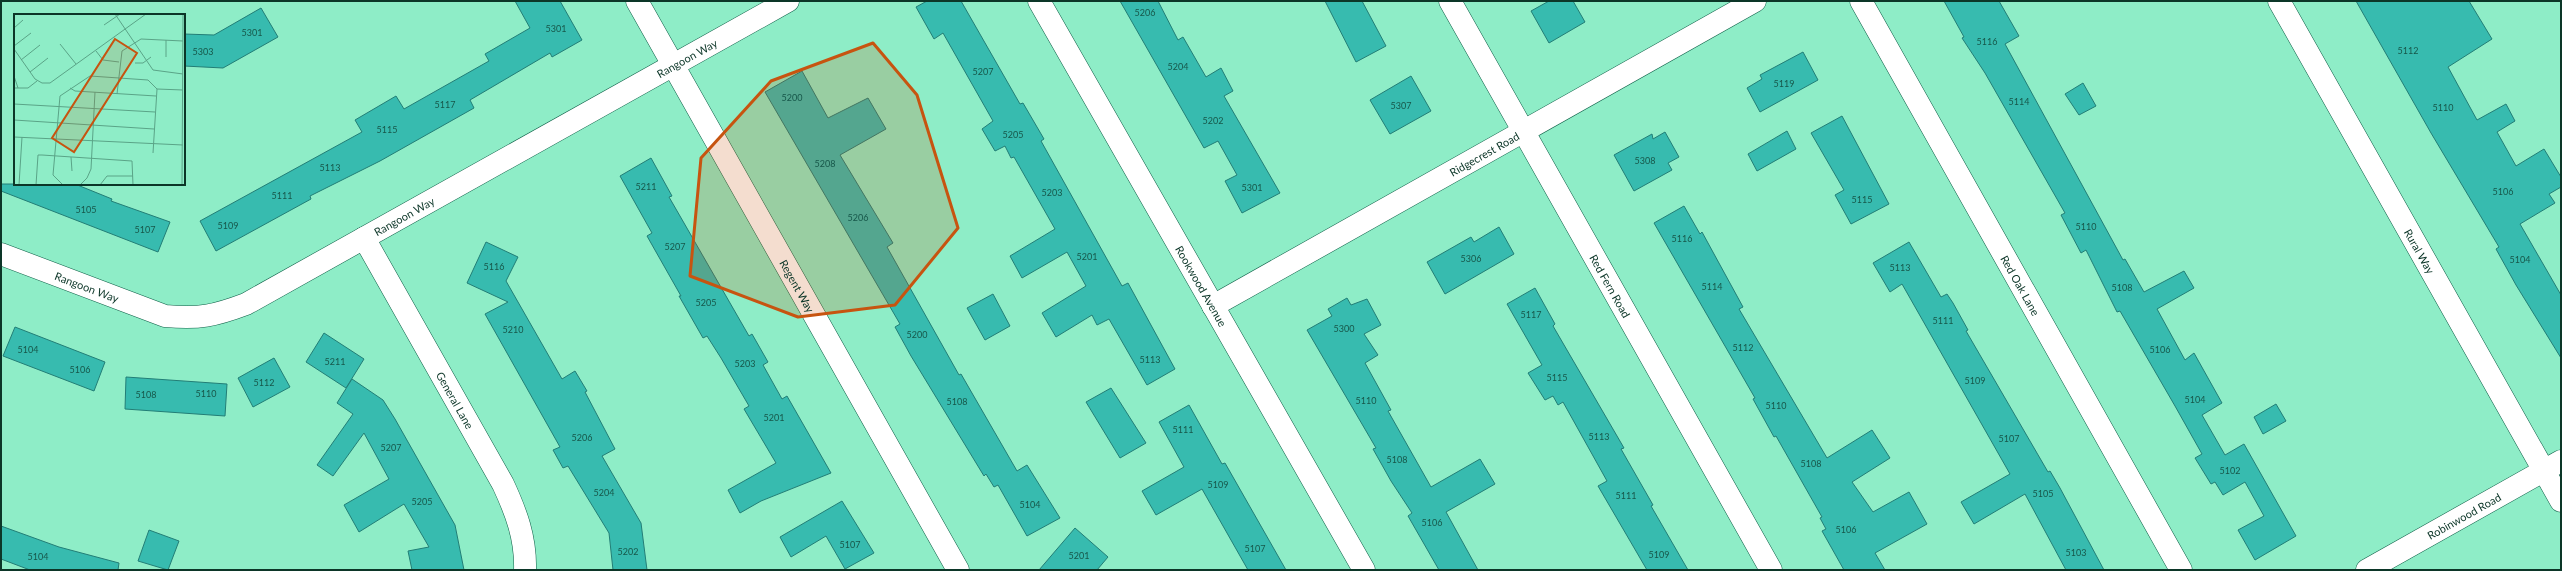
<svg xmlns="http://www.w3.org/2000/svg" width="2562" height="571" font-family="Lato,sans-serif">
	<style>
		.building { fill: #37bbaf; stroke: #227e76 }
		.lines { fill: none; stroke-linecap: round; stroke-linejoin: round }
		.minor-casing { stroke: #0e5f47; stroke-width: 23 }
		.minor { stroke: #fff; stroke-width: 22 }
		.marked { fill: #c75410; fill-opacity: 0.2; stroke: #c75410; stroke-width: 3; stroke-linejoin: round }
		.labels { text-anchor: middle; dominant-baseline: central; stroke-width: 4; stroke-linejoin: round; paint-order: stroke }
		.number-label { font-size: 9px; fill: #17574a }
		.street-label { font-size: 11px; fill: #0c3628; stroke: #e4fef2 }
		.inset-road { fill: none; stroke: #5aa487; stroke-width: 1 }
		.view { fill: #c75410; fill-opacity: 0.15; stroke: #c75410; stroke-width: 2 }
		.inset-edge { fill: none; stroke: #0c3628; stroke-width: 2 }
	</style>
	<rect width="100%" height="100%" fill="#8eedc7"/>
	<!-- building -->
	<g class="building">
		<path d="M 515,1 L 560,1 L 582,40 L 552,57 L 550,53 L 470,100 L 474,108 L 380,161 L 310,196 L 311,199 L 216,251 L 200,221 L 362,132 L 355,120 L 396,96 L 404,109 L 489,61 L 485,54 L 530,28 Z"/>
		<path d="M 927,1 L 961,1 L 1020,104 L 1023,103 L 1044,139 L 1041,141 L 1122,286 L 1128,283 L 1175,369 L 1147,385 L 1109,319 L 1097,325 L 1092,315 L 1056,337 L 1042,313 L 1086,286 L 1067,252 L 1022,278 L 1010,256 L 1055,229 L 1014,157 L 1011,158 L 1005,146 L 995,151 L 982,129 L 993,121 L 943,33 L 934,39 L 916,7 Z"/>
		<path d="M 1120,1 L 1158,1 L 1178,40 L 1183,37 L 1206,77 L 1221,68 L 1233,91 L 1224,96 L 1280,193 L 1242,213 L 1225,181 L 1237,175 L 1218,141 L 1204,148 Z"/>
		<path d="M 1325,1 L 1362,1 L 1386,46 L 1356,62 Z"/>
		<path d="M 1549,1 L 1573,1 L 1585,22 L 1549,43 L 1531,11 Z"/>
		<path d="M 1944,1 L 1999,1 L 2019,36 L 2005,44 L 2123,260 L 2125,259 L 2144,292 L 2184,271 L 2194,288 L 2157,309 L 2185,360 L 2194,353 L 2222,403 L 2202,415 L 2225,455 L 2244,444 L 2296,536 L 2255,560 L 2238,530 L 2264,516 L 2245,482 L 2223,495 L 2215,482 L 2211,484 L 2195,458 L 2202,454 L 2175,406 L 2120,311 L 2117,312 L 2086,250 L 2081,253 L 2061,215 L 2065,213 L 1985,73 L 1962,38 L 1964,37 Z"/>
		<path d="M 2356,1 L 2469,1 L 2492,39 L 2448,67 L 2477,120 L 2506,104 L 2515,121 L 2497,132 L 2516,166 L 2544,149 L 2561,177 L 2561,187 L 2549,194 L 2555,203 L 2520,224 L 2561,295 L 2561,358 L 2516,285 L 2496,249 L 2499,247 L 2431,133 Z"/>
		<path d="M 261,8 L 278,37 L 223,68 L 184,66 L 184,34 L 214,35 Z"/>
		<path d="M 1803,52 L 1818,80 L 1760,112 L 1747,88 L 1762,79 L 1760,75 Z"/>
		<path d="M 802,71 L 828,118 L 868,98 L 886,129 L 840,155 L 893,243 L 887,247 L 959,375 L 961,374 L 1017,471 L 1027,465 L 1060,518 L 1027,536 L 998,485 L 994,487 L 986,474 L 984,476 L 911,356 L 895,327 L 900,324 L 765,92 Z"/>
		<path d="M 1411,76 L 1431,111 L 1390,134 L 1370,100 Z"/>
		<path d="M 2083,83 L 2096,106 L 2079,115 L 2065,94 Z"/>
		<path d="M 1842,116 L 1889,204 L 1851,224 L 1835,195 L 1844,190 L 1811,133 Z"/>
		<path d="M 1787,131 L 1796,149 L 1757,171 L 1748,154 Z"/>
		<path d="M 1665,132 L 1679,157 L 1668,163 L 1672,170 L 1634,191 L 1614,155 L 1652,134 L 1653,139 Z"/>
		<path d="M 651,158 L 672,196 L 669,197 L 684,223 L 749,336 L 752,334 L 768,362 L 763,365 L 782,399 L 787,396 L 831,473 L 761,501 L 740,513 L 728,490 L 776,463 L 744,409 L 749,406 L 721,358 L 707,336 L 703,338 L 679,296 L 681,296 L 647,236 L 652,233 L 620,176 Z"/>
		<path d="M 1,184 L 75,184 L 112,199 L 111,201 L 170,222 L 158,252 L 1,191 Z"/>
		<path d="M 1684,206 L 1700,234 L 1702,232 L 1743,307 L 1739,309 L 1827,458 L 1872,430 L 1890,458 L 1852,482 L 1873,512 L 1909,492 L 1927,524 L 1875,553 L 1885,570 L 1844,570 L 1822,531 L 1826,529 L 1820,518 L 1822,517 L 1776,436 L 1774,437 L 1753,399 L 1755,398 L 1654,223 Z"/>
		<path d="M 1499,227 L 1514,254 L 1445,294 L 1427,262 L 1471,237 L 1474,242 Z"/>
		<path d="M 486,242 L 518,257 L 506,281 L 562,379 L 575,371 L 587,391 L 585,392 L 615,449 L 602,456 L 641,523 L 647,570 L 613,570 L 609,533 L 568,466 L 563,468 L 553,450 L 560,447 L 485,314 L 508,302 L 467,283 Z"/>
		<path d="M 1909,242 L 1941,297 L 1947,294 L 1953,303 L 1968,330 L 1966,331 L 2048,472 L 2050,471 L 2060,488 L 2104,570 L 2066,570 L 2025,494 L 1974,524 L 1961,502 L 2010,474 L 1902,284 L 1890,292 L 1873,263 Z"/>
		<path d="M 1535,288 L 1555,324 L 1553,326 L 1624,448 L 1621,449 L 1653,505 L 1651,506 L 1688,570 L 1647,570 L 1598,486 L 1607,481 L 1563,402 L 1558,405 L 1553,396 L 1545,400 L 1528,373 L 1542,365 L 1507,304 Z"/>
		<path d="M 993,294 L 1010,326 L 985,340 L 967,308 Z"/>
		<path d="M 1347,298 L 1351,305 L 1367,299 L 1381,325 L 1364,334 L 1378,355 L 1365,363 L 1391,410 L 1388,411 L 1431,487 L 1480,459 L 1495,484 L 1446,512 L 1478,570 L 1439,570 L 1408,516 L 1412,513 L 1391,481 L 1373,449 L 1376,448 L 1307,330 L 1332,316 L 1328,309 Z"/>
		<path d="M 15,327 L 105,362 L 94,391 L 3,356 Z"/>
		<path d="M 324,333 L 364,359 L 346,388 L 306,362 Z"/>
		<path d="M 274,358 L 290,387 L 253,407 L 238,378 Z"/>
		<path d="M 126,377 L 227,384 L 225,416 L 125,409 Z"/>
		<path d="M 352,379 L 383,400 L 395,419 L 455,525 L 464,570 L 412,570 L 408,551 L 429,547 L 404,504 L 359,532 L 344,505 L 389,479 L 364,433 L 333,476 L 317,465 L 353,414 L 337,403 Z"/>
		<path d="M 1111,388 L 1146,443 L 1120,458 L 1086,402 Z"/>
		<path d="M 2276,404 L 2286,421 L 2263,434 L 2254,417 Z"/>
		<path d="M 1189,405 L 1222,464 L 1225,463 L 1286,570 L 1248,570 L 1202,489 L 1156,515 L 1142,491 L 1184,467 L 1159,422 Z"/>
		<path d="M 842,501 L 874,553 L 845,569 L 826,536 L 791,557 L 780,537 Z"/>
		<path d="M 1,526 L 59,547 L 119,563 L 118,570 L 30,570 L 1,559 Z"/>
		<path d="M 1075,528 L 1108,557 L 1097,570 L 1039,570 Z"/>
		<path d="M 149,530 L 179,541 L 168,570 L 138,561 Z"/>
	</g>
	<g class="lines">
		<defs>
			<g id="minor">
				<path id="s1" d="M 637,1 L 958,570"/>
				<path id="s2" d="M 1039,1 L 1364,570"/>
				<path id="s3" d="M 1450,1 L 1771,570"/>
				<path id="s4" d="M 1861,1 L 2181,570"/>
				<path id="s5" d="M 2279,1 L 2561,501"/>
				<path id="s6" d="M 364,238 L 503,484 C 516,512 526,538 525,570"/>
				<path id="s7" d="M 1,254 L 165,316 C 200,319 214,316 246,304 L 788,1"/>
				<path id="s8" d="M 1213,306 L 1755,1"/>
				<path id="s9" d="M 2367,570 L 2561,461"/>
			</g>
		</defs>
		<!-- minor casing -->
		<use href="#minor" class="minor-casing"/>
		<!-- minor -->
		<use href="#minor" class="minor"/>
	</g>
	<!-- marked area -->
	<path class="marked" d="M 873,43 L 917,95 L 958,228 L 895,305 L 798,317 L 690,276 L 701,158 L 771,81 Z"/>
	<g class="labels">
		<!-- number labels -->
		<g class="number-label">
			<text x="1145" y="12">5206</text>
			<text x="556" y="28">5301</text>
			<text x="252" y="32">5301</text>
			<text x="1987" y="41">5116</text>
			<text x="2408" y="50">5112</text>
			<text x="203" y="51">5303</text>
			<text x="1178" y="66">5204</text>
			<text x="983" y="71">5207</text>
			<text x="1784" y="83">5119</text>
			<text x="792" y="97">5200</text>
			<text x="2019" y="101">5114</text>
			<text x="445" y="104">5117</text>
			<text x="1401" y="105">5307</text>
			<text x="2443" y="107">5110</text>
			<text x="1213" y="120">5202</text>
			<text x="387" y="129">5115</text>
			<text x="1013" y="134">5205</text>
			<text x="1645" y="160">5308</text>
			<text x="825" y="163">5208</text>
			<text x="330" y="167">5113</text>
			<text x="646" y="186">5211</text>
			<text x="1252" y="187">5301</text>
			<text x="2503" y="191">5106</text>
			<text x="1052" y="192">5203</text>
			<text x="282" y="195">5111</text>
			<text x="1862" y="199">5115</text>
			<text x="86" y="209">5105</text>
			<text x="858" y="217">5206</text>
			<text x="228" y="225">5109</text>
			<text x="2086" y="226">5110</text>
			<text x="145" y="229">5107</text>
			<text x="1682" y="238">5116</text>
			<text x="675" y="246">5207</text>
			<text x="1087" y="256">5201</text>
			<text x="1471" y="258">5306</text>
			<text x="2520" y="259">5104</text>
			<text x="494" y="266">5116</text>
			<text x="1900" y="267">5113</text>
			<text x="1712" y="286">5114</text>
			<text x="2122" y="287">5108</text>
			<text x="706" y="302">5205</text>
			<text x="1531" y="314">5117</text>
			<text x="1943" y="320">5111</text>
			<text x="1344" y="328">5300</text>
			<text x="513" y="329">5210</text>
			<text x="917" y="334">5200</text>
			<text x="1743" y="347">5112</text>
			<text x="28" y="349">5104</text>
			<text x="2160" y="349">5106</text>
			<text x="1150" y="359">5113</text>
			<text x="335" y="361">5211</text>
			<text x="745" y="363">5203</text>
			<text x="80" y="369">5106</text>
			<text x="1557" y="377">5115</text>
			<text x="1975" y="380">5109</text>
			<text x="264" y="382">5112</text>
			<text x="206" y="393">5110</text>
			<text x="146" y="394">5108</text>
			<text x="2195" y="399">5104</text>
			<text x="1366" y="400">5110</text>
			<text x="957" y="401">5108</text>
			<text x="1776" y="405">5110</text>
			<text x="774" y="417">5201</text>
			<text x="1183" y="429">5111</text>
			<text x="1599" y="436">5113</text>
			<text x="582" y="437">5206</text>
			<text x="2009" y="438">5107</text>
			<text x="391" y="447">5207</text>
			<text x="1397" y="459">5108</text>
			<text x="1811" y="463">5108</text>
			<text x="2230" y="470">5102</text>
			<text x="1218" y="484">5109</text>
			<text x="604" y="492">5204</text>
			<text x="2043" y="493">5105</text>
			<text x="1626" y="495">5111</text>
			<text x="422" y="501">5205</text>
			<text x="1030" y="504">5104</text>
			<text x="1432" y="522">5106</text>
			<text x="1846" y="529">5106</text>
			<text x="850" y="544">5107</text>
			<text x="1255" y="548">5107</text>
			<text x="628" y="551">5202</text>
			<text x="2076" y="552">5103</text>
			<text x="1659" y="554">5109</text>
			<text x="1079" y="555">5201</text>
			<text x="38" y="556">5104</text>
		</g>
		<!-- street labels -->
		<g class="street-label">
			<text stroke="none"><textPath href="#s7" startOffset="763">Rangoon Way</textPath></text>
			<text stroke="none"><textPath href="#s8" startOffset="311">Ridgecrest Road</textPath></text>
			<text stroke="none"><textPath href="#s7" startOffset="439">Rangoon Way</textPath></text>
			<text stroke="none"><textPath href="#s5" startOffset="287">Rural Way</textPath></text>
			<text stroke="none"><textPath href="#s2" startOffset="328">Rookwood Avenue</textPath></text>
			<text stroke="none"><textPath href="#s3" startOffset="327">Red Fern Road</textPath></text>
			<text stroke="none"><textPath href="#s1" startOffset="327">Regent Way</textPath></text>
			<text stroke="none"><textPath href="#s4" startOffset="326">Red Oak Lane</textPath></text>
			<text stroke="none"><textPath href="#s7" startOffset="92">Rangoon Way</textPath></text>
			<text stroke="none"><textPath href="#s6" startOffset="186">General Lane</textPath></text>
			<text stroke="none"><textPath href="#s9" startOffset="111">Robinwood Road</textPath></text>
		</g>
	</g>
	<!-- overview -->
	<g transform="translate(14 14)">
		<rect width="171" height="171" fill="#8eedc7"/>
		<path class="inset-road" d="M 101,0 L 139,56 L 169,60M 90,11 L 106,0M 0,14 L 9,6M 152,26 L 152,43M 46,30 L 62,50M 0,32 L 17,19M 0,35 L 21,65 L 28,69 L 36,69 L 132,0M 82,37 L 89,46 L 105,48M 7,46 L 26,31M 121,49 L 129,49 L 137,43M 16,58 L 34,44M 0,62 L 4,74M 0,74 L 14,74 L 23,67M 56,74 L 61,77 L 142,82M 143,75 L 169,76M 103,80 L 108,37 L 127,25 L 169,27M 0,90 L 141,98M 0,106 L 140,115M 0,123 L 169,131M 139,139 L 143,75M 57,143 L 58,157M 5,171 L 8,123M 22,171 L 24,141 L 28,141 L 118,147 L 119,171M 49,171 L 39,161 L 46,82 L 76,62 L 134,66 L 143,75M 66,171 L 73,164 L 77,155 L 81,78M 86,171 L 93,162 L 119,162M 168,171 L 169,0"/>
		<path class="view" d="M 101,25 L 123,39 L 60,138 L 38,124 Z"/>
		<rect width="171" height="171" class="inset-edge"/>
	</g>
	<!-- border -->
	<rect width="2562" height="571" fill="none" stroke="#0c3628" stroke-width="4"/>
</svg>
